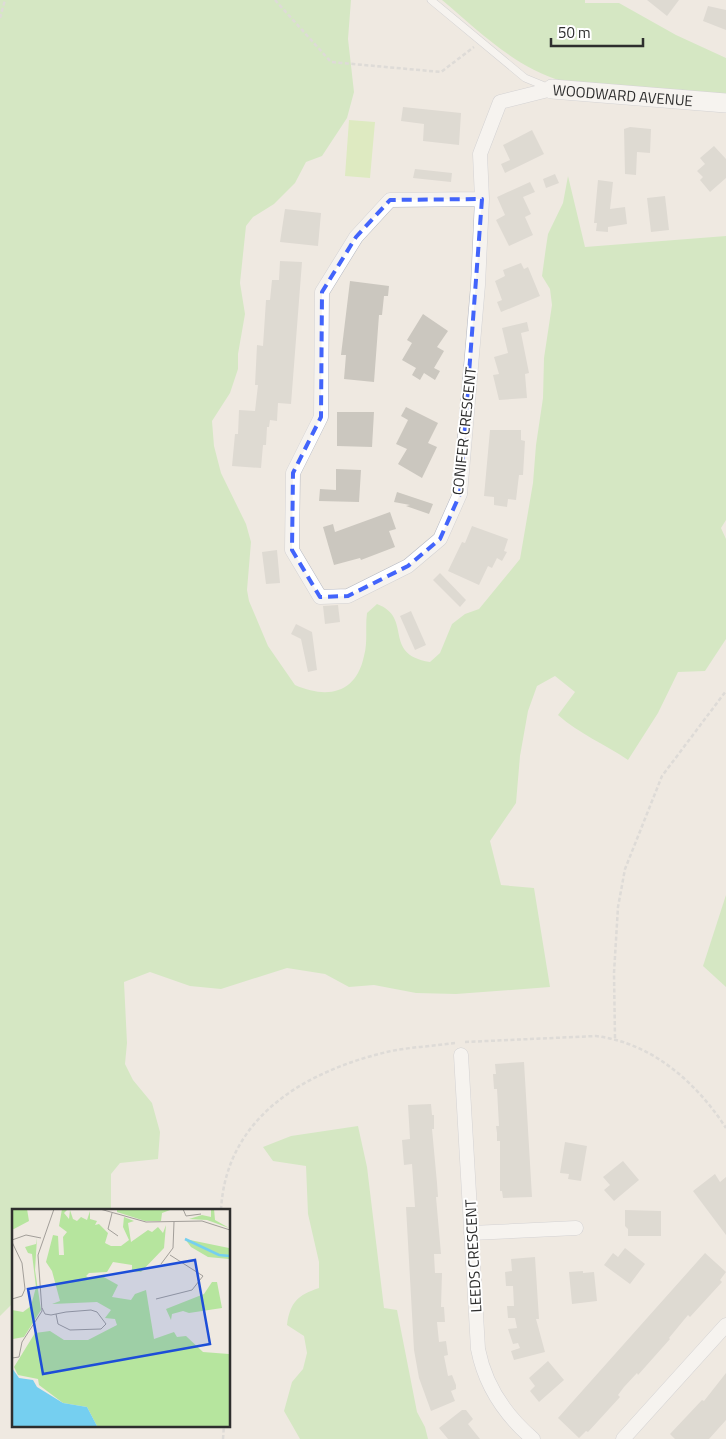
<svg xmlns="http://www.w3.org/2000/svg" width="726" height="1439" font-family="'Titillium Web',sans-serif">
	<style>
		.green { fill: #b6e59e }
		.pitch { fill: #c9ec9a }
		.building { fill: #cbc7bf }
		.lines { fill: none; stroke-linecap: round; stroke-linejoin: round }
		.lane-casing { stroke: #b4b7c1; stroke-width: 8 }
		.street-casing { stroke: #b4b7c1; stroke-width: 15 }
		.secondary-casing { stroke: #b4b7c1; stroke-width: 20 }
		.path { stroke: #c9c9c9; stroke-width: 2.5; stroke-dasharray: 4 2.5; stroke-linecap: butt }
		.lane { stroke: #fff; stroke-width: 7 }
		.street { stroke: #fff; stroke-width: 14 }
		.secondary { stroke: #fff; stroke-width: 19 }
		.marked { fill: none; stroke: #4264fb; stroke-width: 4; stroke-dasharray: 10 6; stroke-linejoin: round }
		.labels { text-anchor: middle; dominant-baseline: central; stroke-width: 4; stroke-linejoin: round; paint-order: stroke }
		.street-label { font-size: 15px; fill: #2e2e2e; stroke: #fff }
		.inset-river { fill: none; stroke: #75cff0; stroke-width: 2.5 }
		.inset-road { fill: none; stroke: #a29e99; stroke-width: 1 }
		.view { fill: #1d4ed8; fill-opacity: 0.15; stroke: #1d4ed8; stroke-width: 2.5 }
		.inset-edge { fill: none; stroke: #2e2e2e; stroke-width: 2.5 }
	</style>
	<rect width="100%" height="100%" fill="#efe9e1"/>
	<!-- green -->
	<g class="green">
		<path d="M 0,0 L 351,0 L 348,39 L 354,92 L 347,118 L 322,156 L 306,162 L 295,183 L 274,204 L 253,217 L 246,226 L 240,283 L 245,314 L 238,354 L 238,369 L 230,393 L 212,421 L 214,446 L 221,473 L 246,524 L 251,542 L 247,590 L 249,601 L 268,646 L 295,685 C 327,699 356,694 364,656 C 368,642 365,627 367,613 L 377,604 C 414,618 381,654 430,662 L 440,653 L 452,624 L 465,614 L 479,609 L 520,559 L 533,483 L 536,445 L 543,398 L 544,358 L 552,305 L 550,289 L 542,276 L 546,247 L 548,234 L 563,203 L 568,176 L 585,247 L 726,236 L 726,520 L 721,528 L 726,539 L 726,639 L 705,671 L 678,672 L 658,713 L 628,760 C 605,744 579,734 558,715 L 575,692 L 555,676 L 537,686 L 528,711 L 520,756 L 516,803 L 490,841 L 501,885 L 534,888 L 550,987 L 456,994 L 416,993 L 374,985 L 349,987 L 325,974 L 287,968 L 221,989 L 190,986 L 150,972 L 124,982 L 127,1043 L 125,1064 L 133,1080 L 152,1103 L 160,1132 L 158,1159 L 120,1163 L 111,1174 L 111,1210 L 14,1210 L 14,1302 L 0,1316 Z"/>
		<path d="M 442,0 L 585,0 L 585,3 L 619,3 L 676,35 L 726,58 L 726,96 L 562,81 C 514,67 479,31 442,0 Z"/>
		<path d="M 726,895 L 726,987 L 703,966 Z"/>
		<path d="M 358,1126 L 367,1167 L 384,1308 L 397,1310 L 417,1412 L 425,1427 L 428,1439 L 300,1439 L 284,1411 L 292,1382 L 303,1369 L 307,1353 L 304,1336 L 287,1325 C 290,1302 298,1295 319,1288 L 319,1262 L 308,1214 L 306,1166 L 273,1161 L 263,1147 L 291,1136 Z"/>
	</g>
	<!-- pitch -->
	<path class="pitch" d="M 349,120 L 375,122 L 370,178 L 345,176 Z"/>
	<!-- building -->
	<g class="building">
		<path d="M 647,0 L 679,0 L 667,16 Z"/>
		<path d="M 708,6 L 726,10 L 726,30 L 703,21 Z"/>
		<path d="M 403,107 L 461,113 L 459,145 L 423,141 L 424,124 L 401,121 Z"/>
		<path d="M 630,127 L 651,129 L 650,153 L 637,152 L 636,175 L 625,174 L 624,129 Z"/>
		<path d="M 532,130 L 544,154 L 505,173 L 501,164 L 510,160 L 503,145 Z"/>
		<path d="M 714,146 L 726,159 L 726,178 L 710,192 L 700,180 L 703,177 L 697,171 L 705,164 L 700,158 Z"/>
		<path d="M 415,169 L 452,173 L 451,182 L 413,178 Z"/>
		<path d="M 555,174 L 559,183 L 546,188 L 543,179 Z"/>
		<path d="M 598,180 L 613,182 L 610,209 L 625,207 L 627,224 L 608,227 L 608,232 L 596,231 L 597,223 L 594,223 Z"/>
		<path d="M 530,182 L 535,192 L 523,197 L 531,214 L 525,217 L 533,235 L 509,246 L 496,220 L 505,215 L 497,197 Z"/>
		<path d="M 665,196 L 669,230 L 651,232 L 647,198 Z"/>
		<path d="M 285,209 L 321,213 L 318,246 L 280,242 Z"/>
		<path d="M 280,261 L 302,262 L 291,404 L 278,403 L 277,421 L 270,420 L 269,427 L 267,427 L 266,445 L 263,445 L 261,468 L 232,466 L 235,434 L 238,434 L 239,410 L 255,411 L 258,385 L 255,385 L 257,345 L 263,346 L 266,300 L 270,300 L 272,280 L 279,280 Z"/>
		<path d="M 521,263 L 524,269 L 528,267 L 540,296 L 501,312 L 497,302 L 502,300 L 495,281 L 505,276 L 503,270 Z"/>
		<path d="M 350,281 L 389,286 L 388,296 L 384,296 L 382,315 L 379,315 L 374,382 L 344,379 L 346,355 L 341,355 Z"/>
		<path d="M 423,314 L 448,331 L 437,347 L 444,351 L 434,368 L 440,371 L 435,380 L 424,373 L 420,380 L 412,375 L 416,368 L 402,360 L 412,343 L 407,340 Z"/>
		<path d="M 527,322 L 529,331 L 521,333 L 529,373 L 525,374 L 527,398 L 499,400 L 493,375 L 499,374 L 494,357 L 508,353 L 502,328 Z"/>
		<path d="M 406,407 L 438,423 L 428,443 L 437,447 L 422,478 L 398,464 L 407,449 L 396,444 L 408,420 L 401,416 Z"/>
		<path d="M 337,412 L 374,412 L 372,447 L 337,446 Z"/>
		<path d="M 490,430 L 521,430 L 521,440 L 525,441 L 523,475 L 519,475 L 516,500 L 508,499 L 507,507 L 494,505 L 494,497 L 484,496 Z"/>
		<path d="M 336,469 L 361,470 L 359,502 L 319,501 L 320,489 L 336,490 Z"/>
		<path d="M 397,492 L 433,504 L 429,514 L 406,506 L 410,505 L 394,502 Z"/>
		<path d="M 390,512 L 396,529 L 389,531 L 395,547 L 361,560 L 360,558 L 334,565 L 323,527 L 333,524 L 335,532 Z"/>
		<path d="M 472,526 L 508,539 L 504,551 L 507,552 L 502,561 L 497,558 L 492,568 L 488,566 L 479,585 L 448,571 L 462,542 L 465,543 Z"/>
		<path d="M 277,550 L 280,583 L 266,584 L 262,552 Z"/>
		<path d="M 440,573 L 466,600 L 460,607 L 433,580 Z"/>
		<path d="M 338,605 L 340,622 L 325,624 L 323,606 Z"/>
		<path d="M 411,611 L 426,645 L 415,650 L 400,616 Z"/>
		<path d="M 296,624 L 312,632 L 317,670 L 308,672 L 301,639 L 291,634 Z"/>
		<path d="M 524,1062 L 532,1197 L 503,1198 L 502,1191 L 500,1191 L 500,1141 L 497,1141 L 497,1133 L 496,1126 L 499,1126 L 497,1089 L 494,1089 L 493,1074 L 496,1074 L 495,1064 Z"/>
		<path d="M 431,1104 L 432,1115 L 434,1115 L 434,1129 L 432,1129 L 437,1183 L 438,1197 L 436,1197 L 441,1254 L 434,1254 L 435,1273 L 442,1273 L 441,1307 L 444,1307 L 445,1322 L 437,1322 L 439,1342 L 446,1341 L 448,1355 L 444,1356 L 448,1376 L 452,1375 L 456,1385 L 456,1389 L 451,1391 L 455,1401 L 431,1411 L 419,1378 L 414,1350 L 406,1207 L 415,1207 L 412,1164 L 404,1165 L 402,1140 L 410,1139 L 408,1105 Z"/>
		<path d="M 565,1142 L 587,1146 L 581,1181 L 568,1179 L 569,1174 L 560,1173 Z"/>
		<path d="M 623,1161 L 639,1180 L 614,1201 L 604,1190 L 610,1185 L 603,1177 Z"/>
		<path d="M 715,1174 L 720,1182 L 726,1177 L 726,1235 L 693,1191 Z"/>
		<path d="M 625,1210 L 661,1211 L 661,1236 L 628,1236 L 628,1229 L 625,1226 Z"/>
		<path d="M 625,1248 L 645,1264 L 630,1284 L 604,1265 L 613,1253 L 618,1257 Z"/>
		<path d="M 705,1253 L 726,1272 L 720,1280 L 722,1282 L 690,1317 L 688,1315 L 669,1338 L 670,1339 L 638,1375 L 637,1373 L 624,1387 L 618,1395 L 620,1397 L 588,1432 L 586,1431 L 579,1438 L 558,1418 Z"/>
		<path d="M 535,1257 L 539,1319 L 536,1319 L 545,1352 L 514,1360 L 511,1351 L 520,1348 L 518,1343 L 513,1344 L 508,1329 L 517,1328 L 515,1318 L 508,1318 L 507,1306 L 514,1306 L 513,1286 L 506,1286 L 505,1272 L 512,1271 L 511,1259 Z"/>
		<path d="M 583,1271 L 583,1273 L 594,1272 L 597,1301 L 572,1304 L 569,1272 Z"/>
		<path d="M 548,1361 L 564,1380 L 539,1402 L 530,1391 L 535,1386 L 529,1378 Z"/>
		<path d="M 726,1373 L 726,1420 L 709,1439 L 675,1439 L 670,1434 L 702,1400 L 704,1401 Z"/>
		<path d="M 462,1410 L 466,1410 L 473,1419 L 468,1424 L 480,1439 L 448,1439 L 439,1428 Z"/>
	</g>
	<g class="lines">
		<defs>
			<path id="lane" d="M 431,0 L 525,78 L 547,87"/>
			<g id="street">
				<path d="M 482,199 L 390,200 L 356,237 L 322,292 L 321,417 L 293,473 L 292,550 L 320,597 L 348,596 L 408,566 L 440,539 L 460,494 L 478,285 L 482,199 L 480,154 L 500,102 L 552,89"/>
				<path d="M 461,1055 L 478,1349 C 485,1385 505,1415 533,1439"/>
				<path d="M 471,1233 L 576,1228"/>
				<path d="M 623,1439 L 726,1325"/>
			</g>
			<g id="secondary">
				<path id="s1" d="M 552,89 L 726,103"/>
			</g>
		</defs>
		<!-- lane casing -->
		<use href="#lane" class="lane-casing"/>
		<!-- street casing -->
		<use href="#street" class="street-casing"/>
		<!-- secondary casing -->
		<use href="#secondary" class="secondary-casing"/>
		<!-- path -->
		<g class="path">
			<path d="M 275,0 L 331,62 L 441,72 L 474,47"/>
			<path d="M 0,18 L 5,0"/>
			<path d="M 615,1038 L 614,973 L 618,907 L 625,869 L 662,776 L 726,691"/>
			<path d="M 465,1042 L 596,1036 C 652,1043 696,1082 726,1128"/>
			<path d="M 221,1210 C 226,1115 308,1070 391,1051 C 412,1047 434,1046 455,1043"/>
			<path d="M 223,1439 L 224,1425"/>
		</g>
		<!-- lane -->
		<use href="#lane" class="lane"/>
		<!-- street -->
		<use href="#street" class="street"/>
		<!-- secondary -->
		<use href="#secondary" class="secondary"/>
	</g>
	<!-- marked area -->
	<path d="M0 0H726V1439H0ZM 482,199 L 460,494 L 440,539 L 408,566 L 348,596 L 320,597 L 292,550 L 293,473 L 321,417 L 322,292 L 356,237 L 390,200 Z" fill="#efe9e1" fill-opacity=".55" fill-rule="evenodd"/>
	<path class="marked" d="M 482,199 L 460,494 L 440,539 L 408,566 L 348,596 L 320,597 L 292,550 L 293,473 L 321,417 L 322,292 L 356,237 L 390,200 Z"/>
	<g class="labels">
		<!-- street labels -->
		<g class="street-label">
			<text stroke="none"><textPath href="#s1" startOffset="71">WOODWARD AVENUE</textPath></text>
			<text transform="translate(464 431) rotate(-84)">CONIFER CRESCENT</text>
			<text transform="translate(473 1256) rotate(-93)">LEEDS CRESCENT</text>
		</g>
	</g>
	<!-- overview -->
	<g transform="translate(12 1209)">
		<rect width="218" height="218" fill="#efe9e1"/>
		<path d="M 0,0 L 15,0 L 17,12 L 0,21 ZM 50,0 L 56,0 L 52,4 L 57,10 L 58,1 L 61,10 L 65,12 L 69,8 L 75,11 L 78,2 L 78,10 L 85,12 L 83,16 L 87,15 L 96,24 L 93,34 L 99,37 L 109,37 L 117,31 L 111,18 L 112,8 L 122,12 L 116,14 L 119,33 L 136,21 L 140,23 L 146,18 L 151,24 L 154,16 L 152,39 L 129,63 L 120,62 L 120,56 L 101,53 L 95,63 L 77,64 L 74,67 L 78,70 L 90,67 L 106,76 L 100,88 L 119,91 L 123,85 L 134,81 L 142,130 L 162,123 L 165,128 L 174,127 L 191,143 L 217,145 L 217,217 L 85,217 L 75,198 L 51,194 L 27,176 L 26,170 L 6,166 L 2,158 L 23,124 L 38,122 L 52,131 L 76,131 L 105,116 L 103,110 L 93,109 L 99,101 L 85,93 L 40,95 L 48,92 L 40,62 L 34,53 L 41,26 L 46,27 L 47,46 L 52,46 L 51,28 L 55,23 L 47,17 ZM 105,0 L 161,0 L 150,4 L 149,12 L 133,12 L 105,3 ZM 199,0 L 202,0 L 203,11 L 217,19 L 195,11 L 177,10 L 190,6 L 199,8 ZM 25,29 L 23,61 L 29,101 L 12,128 L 1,130 L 0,101 L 11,103 L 19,97 L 24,78 L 20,45 L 16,44 L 13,38 L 24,35 ZM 173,30 L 217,39 L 217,50 L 196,48 L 179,38 ZM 200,73 L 205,73 L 210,99 L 177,104 L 171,102 L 160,105 L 159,111 L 154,100 L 192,85 Z" fill="#b6e59e"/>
		<path d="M 0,159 L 7,169 L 21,171 L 25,178 L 51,194 L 75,198 L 85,217 L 0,217 Z" fill="#75cff0"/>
		<path class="inset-river" d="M 173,30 L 207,46 L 218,47"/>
		<path class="inset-road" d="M 88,0 L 134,13 L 190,12 L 218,21M 171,0 L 174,7 L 189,5M 100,4 L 96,20 L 106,27M 0,31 L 14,26 L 29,29M 0,33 L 10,54 L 13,80 L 10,87 L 0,90M 158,46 L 191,67M 149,55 L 161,39 L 162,13M 144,90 L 180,81 L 191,67M 30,99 L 33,105 L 39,106 L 54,103 L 79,101 L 85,103 L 94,115 L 89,120 L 58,121 L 46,115 L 44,105M 0,149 L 7,148 L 10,133 L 30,102 L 26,46 L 42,0"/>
		<path class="view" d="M 183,51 L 198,135 L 31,165 L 16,80 Z"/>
		<rect width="218" height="218" class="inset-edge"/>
	</g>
	<!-- scale -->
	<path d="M551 38v8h92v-8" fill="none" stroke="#2e2e2e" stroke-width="2.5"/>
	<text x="558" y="38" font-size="15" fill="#2e2e2e" stroke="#ffffff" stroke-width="4" paint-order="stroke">50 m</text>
</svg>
